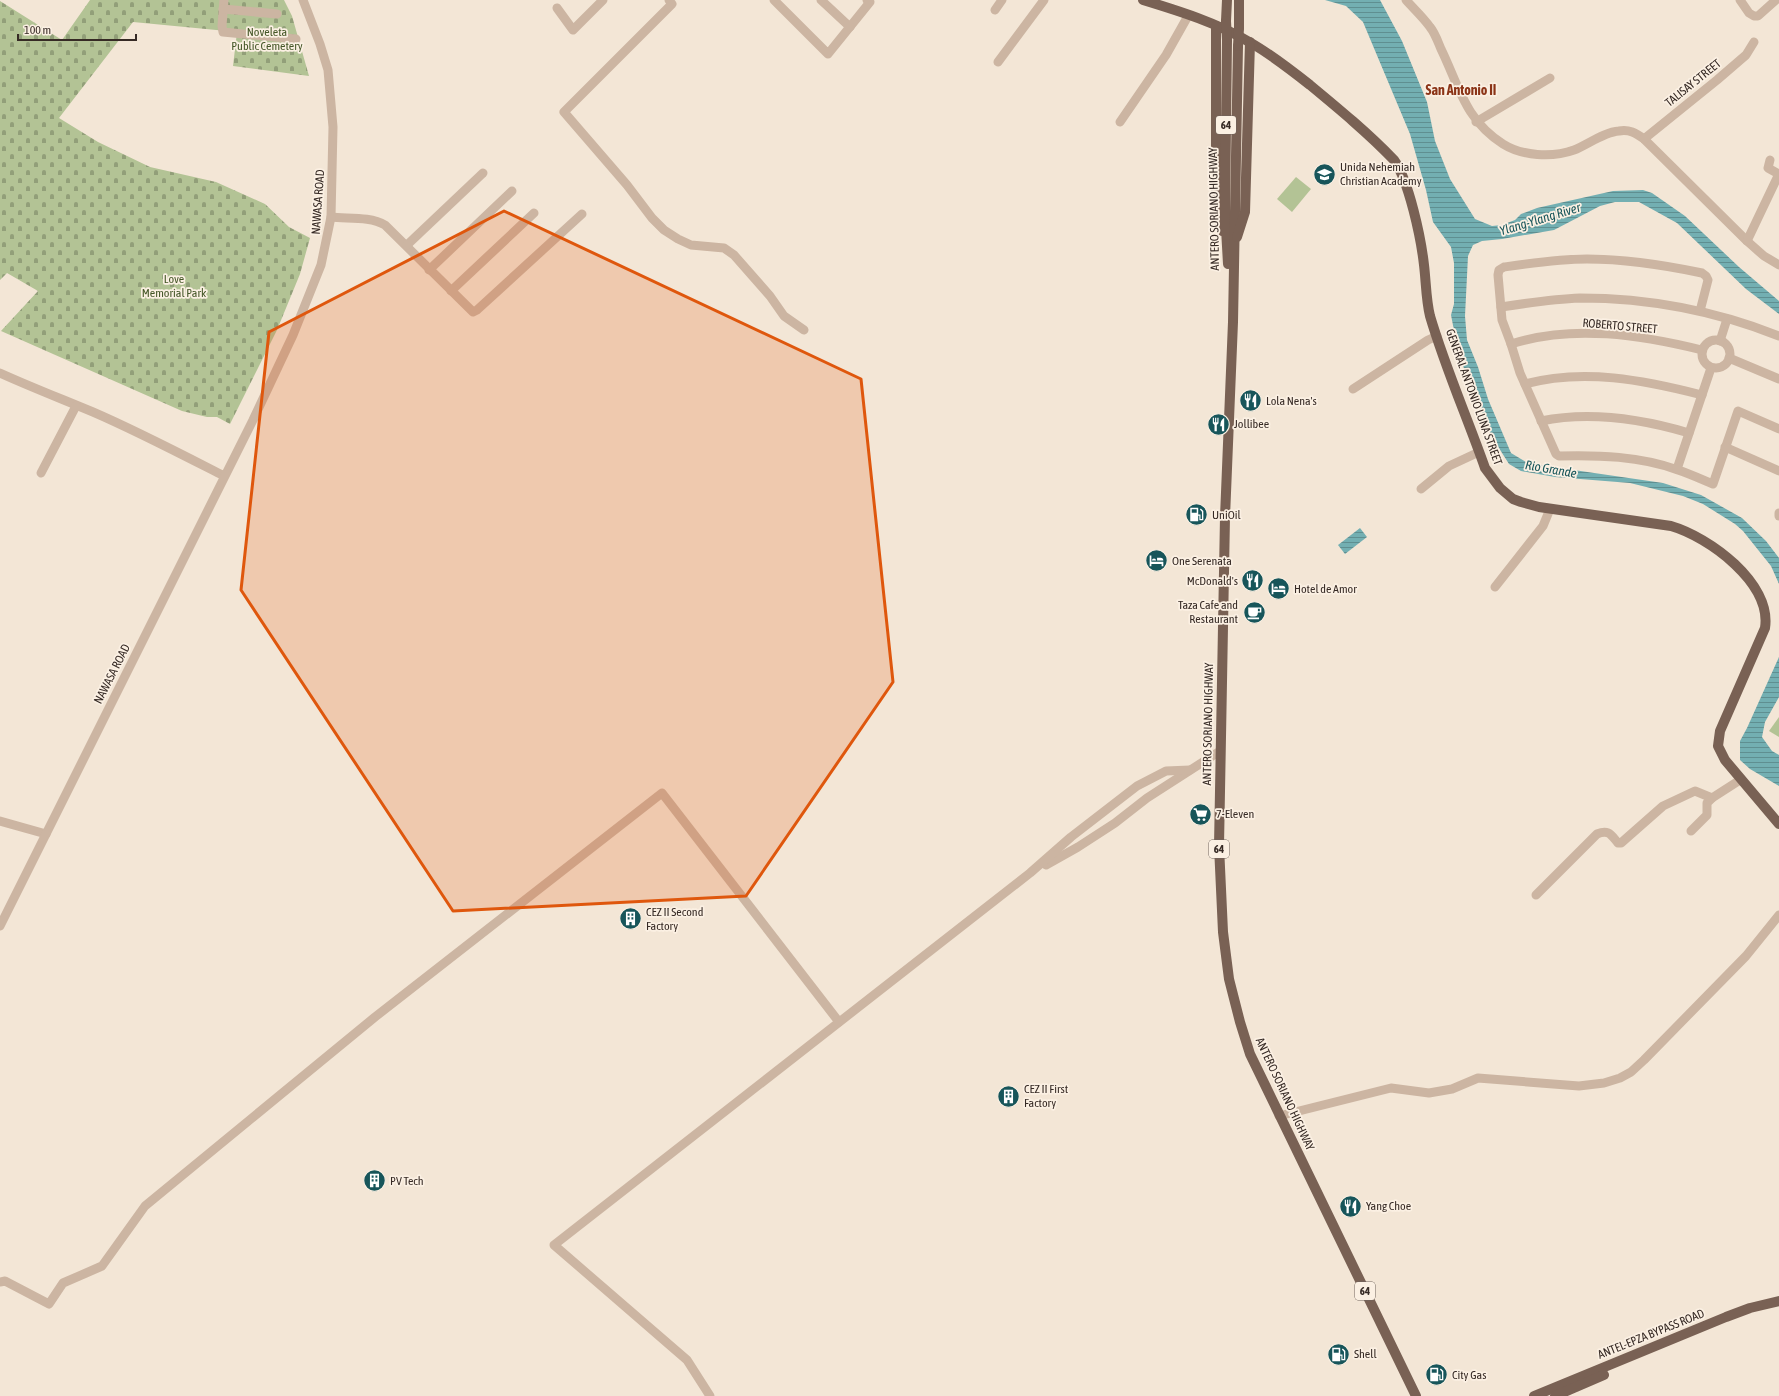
<svg xmlns="http://www.w3.org/2000/svg" width="1779" height="1396" font-family="'Asap Condensed',sans-serif">
	<style>
		.cemetery { fill: url(#cemetery-stones) }
		.garden { fill: #b3c395 }
		.water { fill: url(#water-rules) }
		.lines { fill: none; stroke-linecap: round; stroke-linejoin: round }
		.minor { stroke: #ccb5a2; stroke-width: 9 }
		.major { stroke: #796154; stroke-width: 10 }
		.major-bridge { stroke: #796154; stroke-width: 10 }
		.marked { fill: #df570d; fill-opacity: 0.2; stroke: #df570d; stroke-width: 3; stroke-linejoin: round }
		.labels { text-anchor: middle; dominant-baseline: central; stroke-width: 3.5; stroke-linejoin: round; paint-order: stroke }
		.shield { fill: #fbf0e3; stroke: #71655e; stroke-width: 1 }
		.shield-label { font-size: 11px; font-weight: bold; fill: #362a25 }
		.park-label { font-size: 12px; fill: #445627; stroke: #fbf0e3 }
		.street-label { font-size: 12px; fill: #362a25; stroke: #fbf0e3 }
		.poi-label { font-size: 12px; fill: #362a25; stroke: #fbf0e3; text-anchor: start }
		.water-label { font-size: 13px; font-style: italic; fill: #17555a; stroke: #fbf0e3 }
		.quarter-label { font-size: 14px; font-weight: bold; fill: #8b3417; stroke: #fbf0e3 }
	</style>
	<defs>
		<pattern id="cemetery-stones" width="16" height="16" patternUnits="userSpaceOnUse"><rect width="16" height="16" fill="#b3c395"/><path d="M2 7V4a2 2 0 0 1 4 0v3zM10 15v-3a2 2 0 0 1 4 0v3z" fill="#929f79"/></pattern>
		<pattern id="water-rules" width="6" height="5" patternUnits="userSpaceOnUse"><rect width="6" height="5" fill="#73afb2"/><path d="M0 2.5h6" fill="none" stroke="#5f8f91"/></pattern>
	</defs>
	<rect width="100%" height="100%" fill="#f3e6d6"/>
	<!-- cemetery -->
	<path class="cemetery" d="M 90,0 L 284,0 L 292,16 L 309,76 L 233,66 L 237,32 L 133,22 L 59,118 L 98,142 L 150,167 L 216,182 L 265,204 L 289,227 L 310,238 L 300,274 L 277,330 L 230,424 L 217,417 L 207,417 L 182,411 L 1,331 L 38,291 L 7,273 L 0,280 L 0,1 L 62,40 Z"/>
	<!-- garden -->
	<g class="garden">
		<path d="M 1296,177 L 1311,189 L 1292,212 L 1277,199 Z"/>
		<path d="M 1779,717 L 1779,737 L 1769,731 Z"/>
	</g>
	<!-- water -->
	<g class="water">
		<path d="M 1325,0 L 1380,0 L 1402,41 L 1427,102 L 1435,141 L 1450,179 L 1475,219 L 1492,226 L 1502,225 L 1515,220 L 1521,214 L 1537,208 L 1613,191 L 1643,190 L 1652,193 L 1685,216 L 1739,267 L 1779,301 L 1779,314 L 1746,289 L 1677,223 L 1639,202 L 1615,202 L 1600,206 L 1554,230 L 1502,239 L 1482,241 L 1473,245 L 1468,256 L 1465,316 L 1467,340 L 1478,367 L 1488,399 L 1511,453 L 1526,462 L 1553,467 L 1663,483 L 1701,495 L 1742,518 L 1766,541 L 1779,558 L 1779,584 L 1771,566 L 1743,531 L 1735,524 L 1703,504 L 1683,496 L 1630,483 L 1555,477 L 1521,471 L 1509,464 L 1492,437 L 1459,356 L 1451,315 L 1454,304 L 1454,263 L 1451,247 L 1433,222 L 1426,190 L 1410,134 L 1363,22 L 1346,6 Z"/>
		<path d="M 1360,528 L 1367,537 L 1345,554 L 1338,545 Z"/>
		<path d="M 1779,657 L 1779,697 L 1765,722 L 1762,737 L 1772,751 L 1779,755 L 1779,786 L 1750,769 L 1740,760 L 1740,741 L 1747,728 Z"/>
	</g>
	<g class="lines">
		<!-- minor -->
		<g class="minor">
			<path d="M 224,0 L 222,26 L 223,32 L 296,39"/>
			<path d="M 669,0 L 672,4 L 564,112 L 627,185 L 652,218 L 664,230 L 678,239 L 691,245 L 724,248 L 734,255 L 770,296 L 784,316 L 804,330"/>
			<path d="M 774,0 L 828,54 L 870,2 L 867,0"/>
			<path d="M 821,0 L 850,27"/>
			<path d="M 1406,0 C 1414,9 1423,17 1430,27 C 1435,33 1438,42 1441,49 C 1459,86 1465,120 1503,144 C 1522,156 1552,158 1574,150 C 1587,145 1604,132 1619,131 C 1629,129 1636,133 1644,139 L 1747,241 L 1764,256 L 1779,265"/>
			<path d="M 1740,0 L 1749,13 L 1754,16 L 1758,16 L 1776,0"/>
			<path d="M 557,8 L 573,30 L 603,0"/>
			<path d="M 223,9 L 277,14"/>
			<path d="M 995,10 L 1002,0"/>
			<path d="M 998,62 L 1044,0"/>
			<path d="M 1120,122 L 1166,55 L 1188,16"/>
			<path d="M 1476,122 L 1550,78"/>
			<path d="M 1644,139 L 1717,80 L 1746,55 L 1754,42"/>
			<path d="M 331,217 C 347,219 370,216 385,225 L 473,312 L 477,310 L 582,214"/>
			<path d="M 1747,241 L 1778,176 L 1777,173 L 1768,168 L 1770,160"/>
			<path d="M 407,245 L 483,173"/>
			<path d="M 429,270 L 512,191"/>
			<path d="M 451,291 L 534,213"/>
			<path d="M 1501,307 C 1527,303 1553,299 1580,298 C 1648,298 1716,311 1779,336"/>
			<path d="M 1700,311 L 1708,280 L 1706,276 L 1702,273 C 1664,265 1626,259 1587,259 C 1559,259 1532,263 1504,267 L 1499,270 L 1498,275 L 1502,320 L 1511,344 L 1520,373 L 1556,454 L 1559,456 C 1598,455 1640,456 1678,470 C 1690,474 1701,479 1713,484 L 1738,411 L 1779,429"/>
			<circle cx="1716" cy="354" r="14"/>
			<path d="M 1720,341 L 1727,319"/>
			<path d="M 1511,344 C 1573,324 1641,335 1702,350"/>
			<path d="M 1729,358 L 1779,379"/>
			<path d="M 0,373 C 31,387 62,399 93,412 C 137,431 181,454 224,476"/>
			<path d="M 1525,384 C 1583,368 1644,380 1702,395"/>
			<path d="M 1353,389 L 1428,340 L 1437,336"/>
			<path d="M 1541,421 C 1590,411 1642,419 1689,433"/>
			<path d="M 1725,447 L 1779,471"/>
			<path d="M 1677,469 L 1711,368"/>
			<path d="M 41,473 L 76,406"/>
			<path d="M 1421,489 L 1449,466 L 1479,452"/>
			<path d="M 1779,513 L 1779,516"/>
			<path d="M 1495,587 L 1543,526 L 1550,509"/>
			<path d="M 0,821 L 46,834"/>
			<path d="M 1691,831 L 1707,815 L 1707,803 L 1712,798"/>
			<path d="M 1046,865 L 1078,847 L 1115,823 L 1147,798 L 1220,751"/>
			<path d="M 1536,895 L 1597,834 C 1609,829 1611,835 1618,843 L 1621,843 L 1663,806 L 1695,791 L 1712,798 L 1740,780"/>
			<path d="M 0,926 L 253,420 L 293,335 L 321,265 L 331,217 L 333,127 L 328,70 L 320,44 L 303,0"/>
			<path d="M 1279,1116 L 1391,1088 L 1429,1093 L 1452,1089 L 1478,1078 L 1579,1086 L 1604,1083 L 1620,1078 L 1631,1072 L 1644,1060 L 1746,956 L 1779,915"/>
			<path d="M 0,1282 L 5,1281 L 49,1304 L 63,1283 L 102,1266 L 145,1206 L 375,1017 L 662,793 L 839,1022"/>
			<path d="M 710,1396 L 687,1360 L 554,1245 L 1030,873 L 1071,837 L 1137,786 L 1166,771 L 1190,770"/>
		</g>
		<!-- major -->
		<g class="major">
			<path d="M 1143,0 C 1179,11 1218,23 1251,43 C 1272,55 1291,70 1310,85 C 1339,109 1368,133 1394,160 C 1409,181 1421,238 1424,265 C 1426,281 1426,300 1430,316 C 1445,367 1467,417 1485,468 L 1500,488 L 1513,499 L 1521,502 L 1539,507 L 1671,526 C 1709,537 1772,583 1765,628 L 1720,731 L 1718,746 L 1725,760 L 1779,824"/>
			<path d="M 1226,21 L 1227,0"/>
			<path d="M 1216,26 L 1216,206 L 1222,231"/>
			<path d="M 1239,28 L 1239,0"/>
			<path d="M 1227,40 L 1225,211 L 1228,264"/>
			<path d="M 1238,46 L 1233,322 L 1225,517 L 1219,846 L 1223,932 L 1229,979 L 1240,1022 L 1250,1054 L 1416,1396"/>
			<path d="M 1237,237 L 1245,212 L 1250,42"/>
			<path d="M 1534,1396 L 1726,1317 L 1750,1308 L 1779,1301"/>
			<path d="M 1555,1396 L 1604,1375"/>
		</g>
		<!-- major-bridge -->
		<g class="major-bridge">
			<path d="M 1226,21 L 1227,40"/>
			<path d="M 1238,46 L 1239,28"/>
		</g>
	</g>
	<!-- marked area -->
	<path class="marked" d="M 504,211 L 861,379 L 893,682 L 746,896 L 453,911 L 241,590 L 269,332 Z"/>
	<!-- icons -->
	<defs>
		<symbol id="school-disc" viewBox="-11 -11 22 22"><circle r="9.5" fill="#17555a" stroke="#fbf0e3"/><path d="M0-5L7-2L0 1L-7-2ZM-4 1L0 2.5L4 1V4Q0 6-4 4Z" fill="#fff"/></symbol>
		<symbol id="restaurant-disc" viewBox="-11 -11 22 22"><circle r="9.5" fill="#17555a" stroke="#fbf0e3"/><path d="M-5-6h1v4h1v-4h1v4h1v-4h1v5L-1.5 .5V6h-2V.5L-5-1ZM5-6V6H3V1.5H1.5Q1.5-4 5-6Z" fill="#fff"/></symbol>
		<symbol id="fuel-disc" viewBox="-11 -11 22 22"><circle r="9.5" fill="#17555a" stroke="#fbf0e3"/><path d="M-5.5-6h7V0h2V4h1.3V-2.5L3-4.5l.8-.8L6-3V5H2.5V1h-1V6h-7ZM-4.2-4.7v3.2H.2V-4.7Z" fill="#fff"/></symbol>
		<symbol id="hotel-disc" viewBox="-11 -11 22 22"><circle r="9.5" fill="#17555a" stroke="#fbf0e3"/><path d="M-6-4.5h1.5V1H6V5H4.5V3h-9V5H-6ZM-4 0a1.8 1.8 0 1 1 3.6 0ZM.5 0V-2.5h3Q6-2.5 6 0Z" fill="#fff"/></symbol>
		<symbol id="cafe-disc" viewBox="-11 -11 22 22"><circle r="9.5" fill="#17555a" stroke="#fbf0e3"/><path d="M-5.5-4.5H6V0H3Q3 3.5 0 3.5H-2.5Q-5.5 3.5-5.5 0ZM3-3.2v2h1.7v-2ZM-6 4.5H4V6H-6Z" fill="#fff"/></symbol>
		<symbol id="supermarket-disc" viewBox="-11 -11 22 22"><circle r="9.5" fill="#17555a" stroke="#fbf0e3"/><path d="M-6-5.5h2.5l.6 2H6L4.5 2H-2.5L-4.4-4H-6ZM-1.5 3.2a1.3 1.3 0 1 0 .1 0ZM3 3.2a1.3 1.3 0 1 0 .1 0Z" fill="#fff"/></symbol>
		<symbol id="building-disc" viewBox="-11 -11 22 22"><circle r="9.5" fill="#17555a" stroke="#fbf0e3"/><path d="M-4-6H4V6H1V3H-1V6H-4ZM-2.5-4.3h1.7v1.8h-1.7ZM.8-4.3h1.7v1.8H.8ZM-2.5-1h1.7V.8h-1.7ZM.8-1h1.7V.8H.8Z" fill="#fff"/></symbol>
	</defs>
	<g fill-rule="evenodd">
		<use href="#school-disc" x="1312" y="162" width="25" height="25"/>
		<use href="#restaurant-disc" x="1238" y="388" width="25" height="25"/>
		<use href="#restaurant-disc" x="1206" y="412" width="25" height="25"/>
		<use href="#fuel-disc" x="1184" y="502" width="25" height="25"/>
		<use href="#hotel-disc" x="1144" y="548" width="25" height="25"/>
		<use href="#restaurant-disc" x="1240" y="568" width="25" height="25"/>
		<use href="#hotel-disc" x="1266" y="576" width="25" height="25"/>
		<use href="#cafe-disc" x="1242" y="600" width="25" height="25"/>
		<use href="#supermarket-disc" x="1188" y="802" width="25" height="25"/>
		<use href="#building-disc" x="618" y="906" width="25" height="25"/>
		<use href="#building-disc" x="996" y="1084" width="25" height="25"/>
		<use href="#building-disc" x="362" y="1168" width="25" height="25"/>
		<use href="#restaurant-disc" x="1338" y="1194" width="25" height="25"/>
		<use href="#fuel-disc" x="1326" y="1342" width="25" height="25"/>
		<use href="#fuel-disc" x="1424" y="1362" width="25" height="25"/>
	</g>
	<g class="labels">
		<!-- shield labels -->
		<g class="shield">
			<rect x="1216" y="116" width="20" height="18" rx="3"/>
			<rect x="1209" y="840" width="20" height="18" rx="3"/>
			<rect x="1355" y="1282" width="20" height="18" rx="3"/>
		</g>
		<g class="shield-label">
			<text x="1226" y="125">64</text>
			<text x="1219" y="849">64</text>
			<text x="1365" y="1291">64</text>
		</g>
		<!-- park labels -->
		<g class="park-label">
			<text x="267" y="32">Noveleta<tspan x="267" dy="14">Public Cemetery</tspan></text>
			<text x="174" y="279">Love<tspan x="174" dy="14">Memorial Park</tspan></text>
		</g>
		<!-- street labels -->
		<g class="street-label">
			<text transform="translate(1693 83) rotate(-39)">TALISAY STREET</text>
			<text transform="translate(318 202) rotate(-86)">NAWASA ROAD</text>
			<text transform="translate(1214 209) rotate(-91)">ANTERO SORIANO HIGHWAY</text>
			<text transform="translate(1620 326) rotate(5)">ROBERTO STREET</text>
			<text transform="translate(1474 397) rotate(70)">GENERAL ANTONIO LUNA STREET</text>
			<text transform="translate(112 674) rotate(-63)">NAWASA ROAD</text>
			<text transform="translate(1208 724) rotate(-89)">ANTERO SORIANO HIGHWAY</text>
			<text transform="translate(1285 1094) rotate(65)">ANTERO SORIANO HIGHWAY</text>
			<text transform="translate(1651 1334) rotate(-22)">ANTEL-EPZA BYPASS ROAD</text>
		</g>
		<!-- poi labels -->
		<g class="poi-label">
			<text x="1340" y="167">Unida Nehemiah<tspan x="1340" dy="14">Christian Academy</tspan></text>
			<text x="1266" y="401">Lola Nena's</text>
			<text x="1234" y="424">Jollibee</text>
			<text x="1212" y="515">UniOil</text>
			<text x="1172" y="561">One Serenata</text>
			<text x="1238" y="581" text-anchor="end">McDonald's</text>
			<text x="1294" y="589">Hotel de Amor</text>
			<text x="1238" y="605" text-anchor="end">Taza Cafe and<tspan x="1238" dy="14">Restaurant</tspan></text>
			<text x="1216" y="814">7-Eleven</text>
			<text x="646" y="912">CEZ II Second<tspan x="646" dy="14">Factory</tspan></text>
			<text x="1024" y="1089">CEZ II First<tspan x="1024" dy="14">Factory</tspan></text>
			<text x="390" y="1181">PV Tech</text>
			<text x="1366" y="1206">Yang Choe</text>
			<text x="1354" y="1354">Shell</text>
			<text x="1452" y="1375">City Gas</text>
		</g>
		<!-- water labels -->
		<g class="water-label">
			<text transform="translate(1540 219) rotate(-17)">Ylang-Ylang River</text>
			<text transform="translate(1551 469) rotate(10)">Rio Grande</text>
		</g>
		<!-- quarter labels -->
		<g class="quarter-label">
			<text x="1461" y="90">San Antonio II</text>
		</g>
	</g>
	<!-- scale -->
	<path d="M18 34v6h118v-6" fill="none" stroke="#362a25" stroke-width="2"/>
	<text x="24" y="34" font-size="12" fill="#362a25" stroke="#fbf0e3" stroke-width="3" paint-order="stroke">100 m</text>
</svg>
